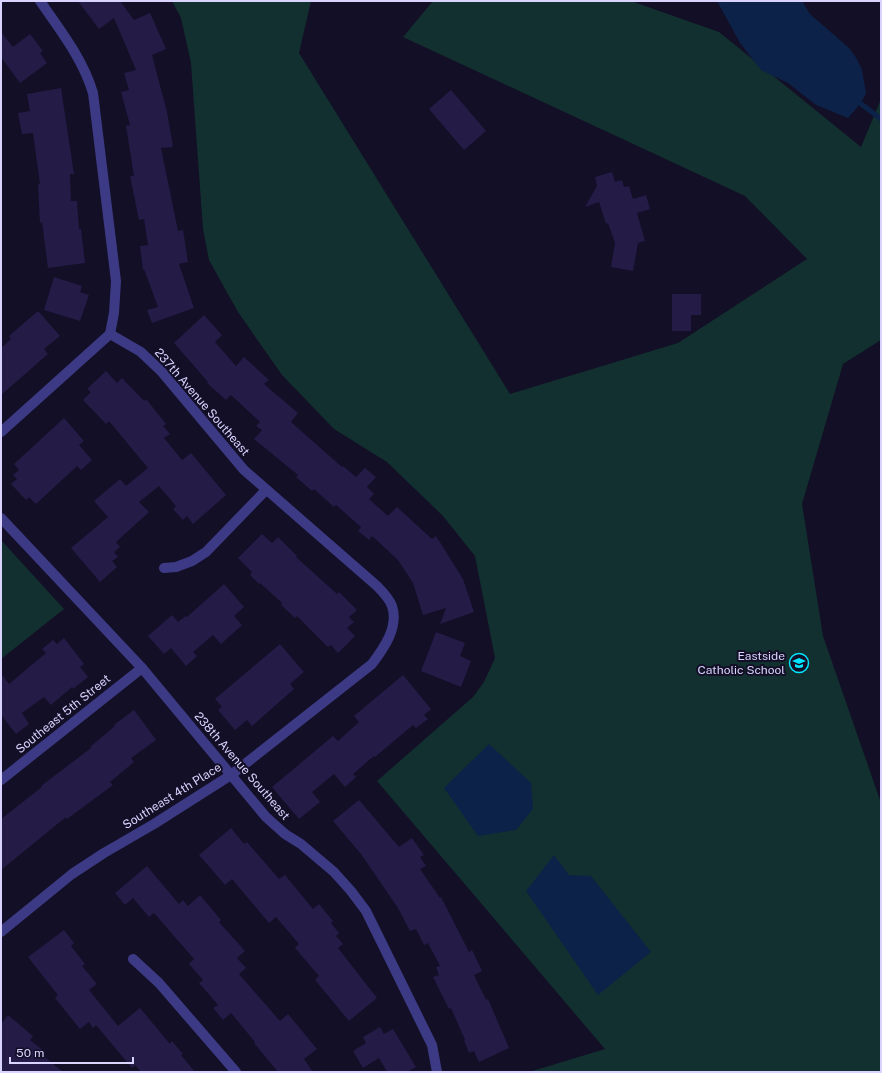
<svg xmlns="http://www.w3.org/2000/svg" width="882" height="1073" font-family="'Public Sans',sans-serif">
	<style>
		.green { fill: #12302f }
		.water { fill: #0c2248 }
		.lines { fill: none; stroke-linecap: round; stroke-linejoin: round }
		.stream { stroke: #0c2248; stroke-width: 5 }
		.building { fill: #241b47 }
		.minor { stroke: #3d3a85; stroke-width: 10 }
		.labels { text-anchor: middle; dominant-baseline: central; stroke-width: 4; stroke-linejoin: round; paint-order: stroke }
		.street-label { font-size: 12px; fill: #d9d4ff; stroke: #130f26 }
		.poi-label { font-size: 12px; fill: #d9d4ff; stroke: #130f26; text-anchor: end }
	</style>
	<rect width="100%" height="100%" fill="#130f26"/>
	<!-- green -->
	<g class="green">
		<path d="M 172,1 L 311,1 L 299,53 L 510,394 L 678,343 L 807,259 L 745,196 L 403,37 L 433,1 L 631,1 L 719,32 L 861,147 L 881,99 L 881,340 L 843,364 L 802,504 L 823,636 L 881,803 L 881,1072 L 529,1072 L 605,1049 L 377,781 L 473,697 L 484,682 L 495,658 L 475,556 L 443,516 L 387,462 L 334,429 L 282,375 L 238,312 L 209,260 L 203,229 L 191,63 L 181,18 Z"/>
		<path d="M 1,540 L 64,609 L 1,659 Z"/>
	</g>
	<!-- water -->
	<g class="water">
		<path d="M 717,1 L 802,1 L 810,14 L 849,48 L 857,59 L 862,70 L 866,93 L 861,103 L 848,118 L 816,105 L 788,83 L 761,70 L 740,43 Z"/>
		<path d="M 489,744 L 531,783 L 533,809 L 516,830 L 478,836 L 444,788 Z"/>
		<path d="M 554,855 L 569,875 L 591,876 L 651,952 L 598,995 L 526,891 Z"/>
	</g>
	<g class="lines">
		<!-- stream -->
		<path class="stream" d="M 856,100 L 881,119"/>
	</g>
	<!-- building -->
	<g class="building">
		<path d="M 78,1 L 120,1 L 134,20 L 150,13 L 166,49 L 152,55 L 167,112 L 173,147 L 161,148 L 178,231 L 183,230 L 188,262 L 179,264 L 194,308 L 152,323 L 147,310 L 158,307 L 144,269 L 143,270 L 140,246 L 148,245 L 144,219 L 139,220 L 130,176 L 134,176 L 126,126 L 130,125 L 121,92 L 129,90 L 124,73 L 136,70 L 114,18 L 99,29 Z"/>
		<path d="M 1,32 L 13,47 L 30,34 L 43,51 L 40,53 L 47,63 L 20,83 L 1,57 Z"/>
		<path d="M 61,88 L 74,174 L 70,174 L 71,201 L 77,201 L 79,229 L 81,229 L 85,263 L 48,268 L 42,222 L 40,223 L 38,184 L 40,184 L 33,133 L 22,134 L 18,113 L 30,111 L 27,94 Z"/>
		<path d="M 451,90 L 486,131 L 464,150 L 429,109 Z"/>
		<path d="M 612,172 L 615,182 L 622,180 L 624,187 L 629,186 L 633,199 L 646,195 L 650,209 L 637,213 L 645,241 L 638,243 L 633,271 L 611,267 L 615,243 L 608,223 L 606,224 L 599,202 L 585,207 L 597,186 L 595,177 Z"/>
		<path d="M 54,277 L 82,286 L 80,292 L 89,295 L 80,321 L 44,310 Z"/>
		<path d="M 672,294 L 701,294 L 701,315 L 691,315 L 691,331 L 672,331 Z"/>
		<path d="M 38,311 L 60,336 L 44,349 L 48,354 L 1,395 L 1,348 L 11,339 L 9,336 Z"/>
		<path d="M 204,315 L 222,335 L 215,342 L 236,366 L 244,357 L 269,380 L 264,384 L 298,413 L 291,422 L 342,467 L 343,466 L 356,477 L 365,468 L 376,477 L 367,487 L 374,494 L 369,499 L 388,516 L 397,507 L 432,539 L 436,536 L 463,579 L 474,612 L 440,624 L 446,608 L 423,615 L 413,583 L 398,560 L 372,536 L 369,540 L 358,531 L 361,527 L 336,505 L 334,507 L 314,489 L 312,491 L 296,477 L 298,475 L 254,439 L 262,430 L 256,426 L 260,422 L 231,395 L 226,400 L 207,383 L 208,382 L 174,343 Z"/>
		<path d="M 106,371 L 117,383 L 122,378 L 144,401 L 146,399 L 166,424 L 163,426 L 170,434 L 164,438 L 182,460 L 191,453 L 226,495 L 193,524 L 187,516 L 183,520 L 173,509 L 176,506 L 159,486 L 139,502 L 149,512 L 116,542 L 120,547 L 114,552 L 118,557 L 112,561 L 117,567 L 100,582 L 71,548 L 108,517 L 94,501 L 120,479 L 126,486 L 148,468 L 109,421 L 106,424 L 83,400 L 91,392 L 87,389 Z"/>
		<path d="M 64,418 L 84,441 L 79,445 L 92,460 L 81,470 L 77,466 L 36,504 L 29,497 L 26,500 L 11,484 L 17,479 L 13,475 L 19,470 L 14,464 Z"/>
		<path d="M 262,534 L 272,543 L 278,537 L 297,556 L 296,557 L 337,594 L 339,592 L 357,610 L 349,617 L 354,622 L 347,628 L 355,636 L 338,653 L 331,645 L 328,647 L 297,616 L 295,618 L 281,605 L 282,603 L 260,583 L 259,584 L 250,575 L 252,572 L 238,558 Z"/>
		<path d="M 224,584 L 244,607 L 234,616 L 242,625 L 221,644 L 213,635 L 193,652 L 197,656 L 186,666 L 171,648 L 164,654 L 148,636 L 172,615 L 178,622 L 186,616 L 187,617 Z"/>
		<path d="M 436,632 L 465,643 L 460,656 L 471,661 L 461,687 L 421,671 Z"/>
		<path d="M 64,638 L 84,664 L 80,667 L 88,677 L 73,689 L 72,687 L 51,705 L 44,697 L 22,713 L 29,724 L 16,734 L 1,715 L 1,674 L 9,684 L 46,653 L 42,649 L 53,640 L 57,644 Z"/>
		<path d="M 280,644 L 304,672 L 290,684 L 294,689 L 252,726 L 247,720 L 235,730 L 218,710 L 222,707 L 215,699 Z"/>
		<path d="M 403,675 L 431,709 L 424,715 L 428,719 L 416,728 L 413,725 L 375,757 L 374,756 L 353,774 L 356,777 L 345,787 L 334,774 L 312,792 L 320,802 L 299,819 L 272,787 L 333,736 L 338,741 L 359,722 L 354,716 Z"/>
		<path d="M 134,710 L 156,740 L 131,758 L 134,762 L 110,782 L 113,785 L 67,819 L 66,817 L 1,870 L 1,819 L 42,787 L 41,786 L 91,748 L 90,747 L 115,726 L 114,725 Z"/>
		<path d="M 359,800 L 399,847 L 412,838 L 424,855 L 420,857 L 426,866 L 420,869 L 440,898 L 441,897 L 469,952 L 472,950 L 482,971 L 474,975 L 486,1000 L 488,999 L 509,1048 L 479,1062 L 474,1051 L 469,1053 L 464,1040 L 465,1040 L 451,1008 L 449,1009 L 433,977 L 439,975 L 436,967 L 440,966 L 428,943 L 424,945 L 416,929 L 410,931 L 398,908 L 361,854 L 333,821 Z"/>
		<path d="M 231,828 L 244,844 L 247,842 L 279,879 L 285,875 L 313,909 L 319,904 L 333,921 L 331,923 L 339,933 L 336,936 L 343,944 L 338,948 L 377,998 L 349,1021 L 315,980 L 319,976 L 295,948 L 299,944 L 276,917 L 269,923 L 232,879 L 225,885 L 199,855 Z"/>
		<path d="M 147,866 L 179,904 L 183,900 L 188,906 L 200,895 L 221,920 L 219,922 L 245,951 L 237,958 L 246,968 L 239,974 L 280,1021 L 288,1014 L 317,1049 L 304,1059 L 313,1072 L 278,1072 L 254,1043 L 255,1042 L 231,1013 L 223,1020 L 213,1008 L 218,1005 L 199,983 L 203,980 L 189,964 L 194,959 L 154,913 L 149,917 L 133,898 L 125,905 L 115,893 Z"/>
		<path d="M 64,930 L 74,943 L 71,946 L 85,964 L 82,966 L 97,984 L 89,990 L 118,1026 L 140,1008 L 170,1044 L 172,1041 L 183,1054 L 181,1055 L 195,1072 L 141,1072 L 135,1065 L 132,1068 L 96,1025 L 93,1028 L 89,1022 L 80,1029 L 55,998 L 58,995 L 28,957 Z"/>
		<path d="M 8,1015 L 33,1036 L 30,1040 L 44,1051 L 41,1054 L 63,1072 L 1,1072 L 1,1024 Z"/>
		<path d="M 380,1027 L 384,1034 L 393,1029 L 416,1067 L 407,1072 L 387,1072 L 379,1058 L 363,1068 L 353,1051 L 366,1043 L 363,1037 Z"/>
	</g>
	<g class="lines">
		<!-- minor -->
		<g class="minor">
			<path d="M 40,1 C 60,30 83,59 93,93 L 116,281 L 114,313 L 110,334"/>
			<path d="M 1,432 L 110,334"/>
			<path d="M 1,518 L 142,668 L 266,817 L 285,834 L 301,844 L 334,872 L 351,891 L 366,911 L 432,1045 L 437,1072"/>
			<path d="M 164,568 L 176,567 L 192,561 L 206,552 L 266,490"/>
			<path d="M 1,780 L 142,668"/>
			<path d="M 1,932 L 72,874 L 104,853 L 154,824 L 231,775 L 372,664 C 384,648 399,627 392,606 C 389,598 383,592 377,586 L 244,470 L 161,371 L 141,352 L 110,334"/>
			<path d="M 133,959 L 159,983 L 236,1072"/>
		</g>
	</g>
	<!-- icons -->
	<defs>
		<symbol id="school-ring" viewBox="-11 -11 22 22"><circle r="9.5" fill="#130f26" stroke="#00e5ff" stroke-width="1.5"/><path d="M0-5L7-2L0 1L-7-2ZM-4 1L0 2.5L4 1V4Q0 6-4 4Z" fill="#00e5ff"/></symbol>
	</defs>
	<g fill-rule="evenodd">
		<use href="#school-ring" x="788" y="652" width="22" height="22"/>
	</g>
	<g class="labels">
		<!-- street labels -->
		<g class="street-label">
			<text transform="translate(202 402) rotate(49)">237th Avenue Southeast</text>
			<text transform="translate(63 714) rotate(-39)">Southeast 5th Street</text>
			<text transform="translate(242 766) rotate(49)">238th Avenue Southeast</text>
			<text transform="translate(172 796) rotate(-32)">Southeast 4th Place</text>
		</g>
		<!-- poi labels -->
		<g class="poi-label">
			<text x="785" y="656">Eastside<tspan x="785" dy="14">Catholic School</tspan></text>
		</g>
	</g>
	<!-- border -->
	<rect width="882" height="1073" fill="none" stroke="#d9d4ff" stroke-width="4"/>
	<!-- scale -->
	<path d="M10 1057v6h123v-6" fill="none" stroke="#d9d4ff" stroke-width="2"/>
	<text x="16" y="1057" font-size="12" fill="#d9d4ff" stroke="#130f26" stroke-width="3" paint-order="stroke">50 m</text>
</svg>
